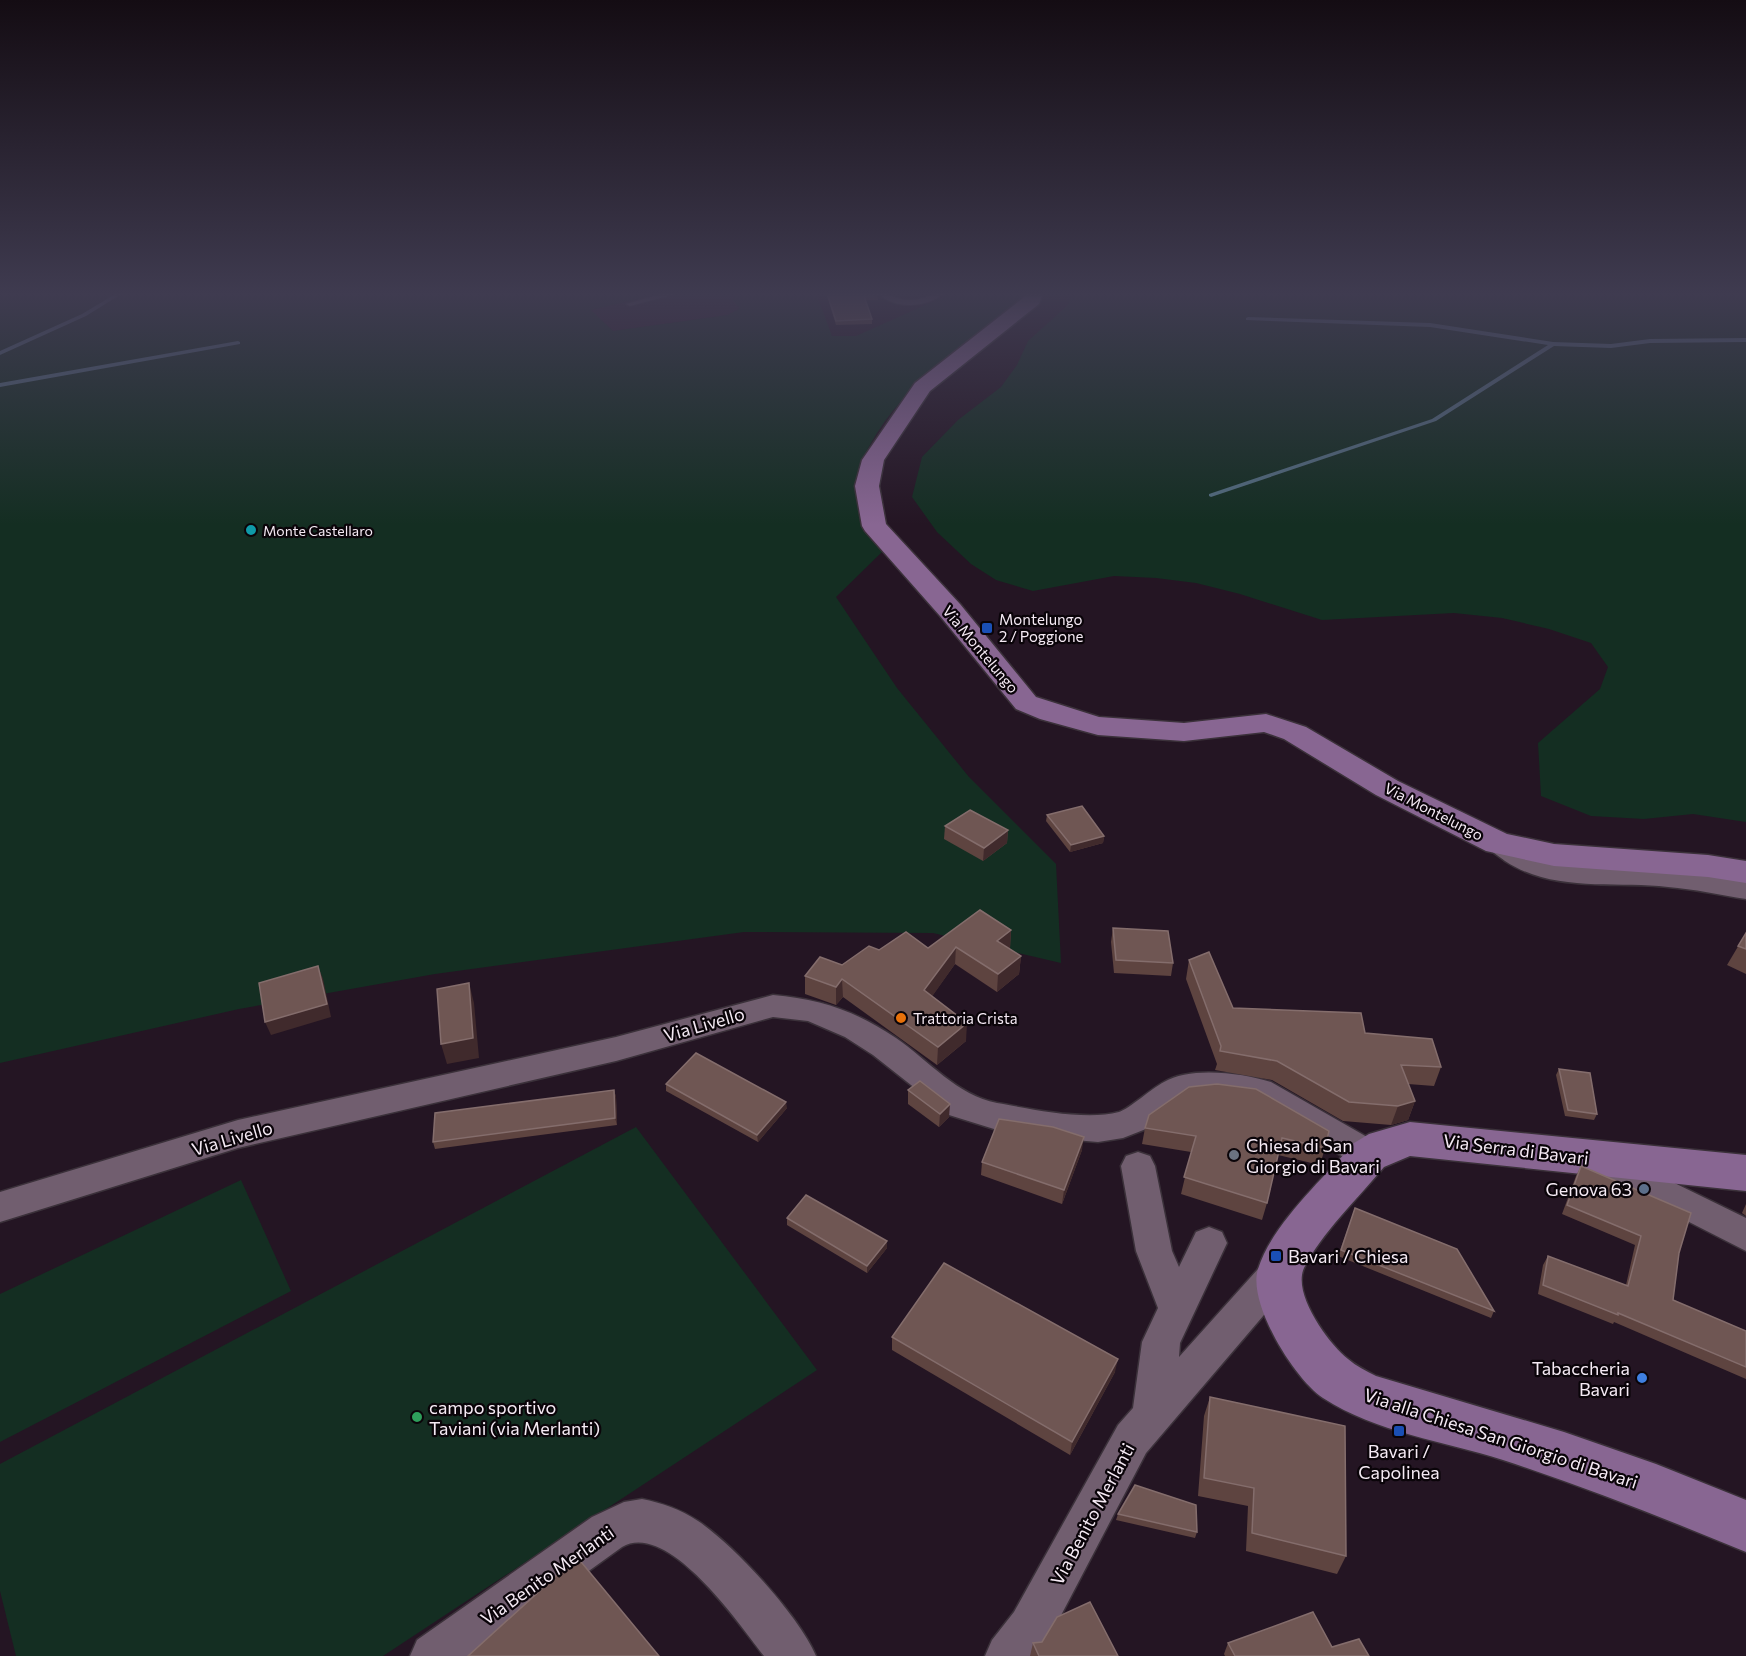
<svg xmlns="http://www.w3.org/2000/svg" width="1746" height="1656" font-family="Commissioner,sans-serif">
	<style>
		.built { fill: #2f1a2d }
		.green { fill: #142e22 }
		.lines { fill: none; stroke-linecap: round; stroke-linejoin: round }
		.stream { fill: #526c7e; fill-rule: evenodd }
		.lane-casing { stroke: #3b313a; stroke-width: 2 }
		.street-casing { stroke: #3b313a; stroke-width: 3 }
		.secondary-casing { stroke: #3b313a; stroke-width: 3 }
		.lane { fill: #715e6f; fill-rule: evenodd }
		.street { fill: #715e6f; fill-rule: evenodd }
		.secondary { fill: #886692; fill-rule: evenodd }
		.wall { fill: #5e4440 }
		.shaded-wall { fill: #402a2c }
		.building { fill: #6f5653; stroke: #846d6c; stroke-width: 1.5 }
		.culture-dot { fill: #0f9aa8; stroke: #0a0409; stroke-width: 2 }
		.transit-dot { fill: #1a4fb4; stroke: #0a0409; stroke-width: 2 }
		.food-dot { fill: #e8710a; stroke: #0a0409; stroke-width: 2 }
		.worship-dot { fill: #6b7280; stroke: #0a0409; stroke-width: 2 }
		.service-dot { fill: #5c6f8a; stroke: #0a0409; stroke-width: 2 }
		.shop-dot { fill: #3f7fe0; stroke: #0a0409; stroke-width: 2 }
		.leisure-dot { fill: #2e9e5b; stroke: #0a0409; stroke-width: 2 }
		.labels { text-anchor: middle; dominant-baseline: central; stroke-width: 4.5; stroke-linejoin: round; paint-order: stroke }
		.far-poi-label { font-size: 14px; fill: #f5eaf4; stroke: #0a0409; text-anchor: start }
		.poi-label { font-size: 15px; fill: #f5eaf4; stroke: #0a0409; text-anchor: start }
		.street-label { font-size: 15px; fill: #f5eaf4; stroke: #0a0409 }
		.near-street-label { font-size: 18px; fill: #f5eaf4; stroke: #0a0409 }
		.near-poi-label { font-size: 18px; fill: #f5eaf4; stroke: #0a0409; text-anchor: start }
	</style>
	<rect width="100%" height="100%" fill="#241523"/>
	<!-- built -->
	<path class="built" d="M 664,293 L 738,293 L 740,308 L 728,315 L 613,331 L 590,310 Z"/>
	<!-- green -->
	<g class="green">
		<path d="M 0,293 L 664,293 L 591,310 L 613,331 L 728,315 L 740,308 L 732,300 L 738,293 L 816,293 L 832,336 L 856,336 L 952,293 L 1027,293 C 971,343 908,377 870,445 C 863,457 856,470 856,484 C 856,510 869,530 882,552 L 836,597 L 897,688 L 969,777 L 1056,864 L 1061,963 L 933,933 L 744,932 L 435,974 L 239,1009 L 0,1063 Z"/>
		<path d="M 1071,293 L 1746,293 L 1746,822 L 1693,814 L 1644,819 L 1591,816 L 1541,796 L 1538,743 L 1600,689 L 1608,667 L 1591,643 L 1549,629 L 1502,618 L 1454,613 L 1322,620 L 1240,594 L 1196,583 L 1156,578 L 1114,576 L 1033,591 L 996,580 L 971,564 L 937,532 L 912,497 L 922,457 L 958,420 L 1001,387 L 1017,365 L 1028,341 L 1068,305 Z"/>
		<path d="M 636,1127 L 817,1370 L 383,1656 L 16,1656 L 0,1591 L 0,1464 Z"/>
		<path d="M 241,1180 L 291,1291 L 0,1442 L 0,1294 Z"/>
	</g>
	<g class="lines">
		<!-- stream -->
		<g class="stream">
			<path d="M 117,293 L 123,293 L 86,316 L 0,355 L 0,351 L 82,314 Z"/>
			<path d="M 1248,317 L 1430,323 L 1553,342 L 1611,344 L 1650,339 L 1746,338 L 1746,342 L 1650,343 L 1611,348 L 1554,346 L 1436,421 L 1211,497 L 1209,496 L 1209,494 L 1432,419 L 1548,345 L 1430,327 L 1246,320 L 1246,318 Z"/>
			<path d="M 238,341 L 240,342 L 240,344 L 0,387 L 0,383 Z"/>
		</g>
		<defs>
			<g id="lane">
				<path d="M 665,293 L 679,293 L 630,306 L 626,304 Z"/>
				<path d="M 878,293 C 890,293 898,301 911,300 C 923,300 932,293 944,293 C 927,308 894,310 878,293 Z"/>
			</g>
			<g id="street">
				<path d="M 1498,834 L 1553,861 L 1593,866 L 1667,868 L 1746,879 L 1746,899 C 1720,895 1694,889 1668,887 C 1614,881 1554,893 1505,861 C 1497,855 1490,851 1484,843 L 1488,837 Z"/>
				<path d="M 773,995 C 820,999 856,1011 896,1038 C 928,1060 958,1096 997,1103 C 1032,1109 1085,1121 1119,1112 C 1129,1109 1152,1088 1164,1082 C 1190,1066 1243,1073 1271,1082 L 1381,1145 L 1386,1155 L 1381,1165 L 1369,1169 L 1357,1165 L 1252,1103 L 1213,1098 L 1185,1101 L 1158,1119 L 1151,1127 L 1123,1138 L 1098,1142 L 1051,1138 L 994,1129 L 949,1115 L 873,1055 L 845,1037 L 808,1021 L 773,1017 L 616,1061 L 238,1148 L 0,1222 L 0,1192 L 238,1120 L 616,1037 Z"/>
				<path d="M 1605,1149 L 1746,1218 L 1746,1251 L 1593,1173 L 1588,1163 L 1593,1153 Z"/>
				<path d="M 1138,1152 L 1150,1156 L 1155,1166 L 1172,1251 L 1179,1267 L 1196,1232 L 1209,1227 L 1222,1232 L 1227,1243 L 1180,1343 L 1179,1357 L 1267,1259 L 1280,1254 L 1293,1259 L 1298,1270 L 1293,1281 L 1146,1453 L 1046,1644 L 1037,1656 L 985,1656 L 992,1640 L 1014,1612 L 1118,1425 L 1133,1408 L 1142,1342 L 1158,1308 L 1136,1251 L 1121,1166 L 1126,1156 Z"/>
				<path d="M 642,1499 C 662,1503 680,1509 698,1521 C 734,1545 799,1616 816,1656 L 764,1656 C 739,1624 668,1520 622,1547 L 471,1656 L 410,1656 L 417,1640 L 592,1517 L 624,1502 Z"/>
			</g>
			<g id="secondary">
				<path d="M 1025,293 L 1043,293 L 1039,304 L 930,391 L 884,460 L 879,486 L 886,524 L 960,604 L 1036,697 L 1099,717 L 1184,723 L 1266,714 L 1306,727 L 1398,781 L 1507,834 L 1554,844 L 1708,855 L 1746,861 L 1746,883 L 1708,877 L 1554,866 L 1486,851 L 1376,795 L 1284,739 L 1264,732 L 1184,741 L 1098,735 L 1040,719 L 1016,709 L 940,616 L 865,531 L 862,526 L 855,486 L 862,460 L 915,383 L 1023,298 Z"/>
				<path d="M 1410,1122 L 1746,1155 L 1746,1191 L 1410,1156 L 1384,1167 C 1360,1196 1320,1235 1304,1268 C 1292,1294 1329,1344 1348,1359 C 1356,1366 1366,1371 1376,1376 L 1564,1432 L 1656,1464 L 1746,1500 L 1746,1552 C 1666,1519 1586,1487 1503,1460 C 1444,1441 1377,1433 1323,1398 C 1295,1380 1247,1303 1258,1269 C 1272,1224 1324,1178 1354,1143 L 1369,1134 Z"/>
			</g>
		</defs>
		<!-- lane casing -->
		<use href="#lane" class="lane-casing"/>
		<!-- street casing -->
		<use href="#street" class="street-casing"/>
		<!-- secondary casing -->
		<use href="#secondary" class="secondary-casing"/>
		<!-- lane -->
		<use href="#lane" class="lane"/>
		<!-- street -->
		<use href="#street" class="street"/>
		<!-- secondary -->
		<use href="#secondary" class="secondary"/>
	</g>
	<!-- wall -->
	<g class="wall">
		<path d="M 826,293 L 877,293 L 878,300 L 865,300 L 872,319 L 872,324 L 836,325 Z"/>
		<path d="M 1047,815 L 1104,836 L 1103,843 L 1070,852 L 1046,821 Z"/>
		<path d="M 945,826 L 1008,830 L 1007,843 L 983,861 L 944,839 Z"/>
		<path d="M 1113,928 L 1173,963 L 1171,976 L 1114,973 L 1111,942 Z"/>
		<path d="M 1011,930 L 1010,948 L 1009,948 L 1021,956 L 1019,974 L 997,992 L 955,964 L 932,996 L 966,1041 L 937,1065 L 843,997 L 836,1005 L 805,994 L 805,976 L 842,965 L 879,950 L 928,948 Z"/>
		<path d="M 1746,933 L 1746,974 L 1727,965 Z"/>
		<path d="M 1189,960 L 1233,1008 L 1365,1033 L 1441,1067 L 1434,1086 L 1408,1084 L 1415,1101 L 1408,1120 L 1391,1125 L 1343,1121 L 1272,1080 L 1215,1070 L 1217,1064 L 1186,979 Z"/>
		<path d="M 1559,1069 L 1597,1114 L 1594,1120 L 1565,1116 L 1556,1075 Z"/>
		<path d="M 666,1084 L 787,1108 L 758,1142 L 666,1091 Z"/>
		<path d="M 1189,1087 L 1325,1148 L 1320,1165 L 1278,1155 L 1267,1203 L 1262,1220 L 1181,1194 L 1191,1152 L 1142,1144 L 1145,1128 Z"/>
		<path d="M 614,1090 L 616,1097 L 617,1125 L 435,1149 L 433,1142 Z"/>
		<path d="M 908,1090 L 949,1117 L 939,1127 L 908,1104 Z"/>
		<path d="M 1082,1150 L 1062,1204 L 981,1175 L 982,1162 Z"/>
		<path d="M 1581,1166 L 1679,1253 L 1673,1300 L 1746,1331 L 1746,1379 L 1614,1322 L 1613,1324 L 1538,1294 L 1543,1265 L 1548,1256 L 1626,1285 L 1635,1245 L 1562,1214 L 1576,1176 Z"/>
		<path d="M 1746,1204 L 1746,1216 L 1742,1213 Z"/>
		<path d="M 1355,1208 L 1494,1311 L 1491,1318 L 1338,1256 Z"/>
		<path d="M 787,1218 L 887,1241 L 887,1248 L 867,1273 L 787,1225 Z"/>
		<path d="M 892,1337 L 1115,1372 L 1070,1455 L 892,1350 Z"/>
		<path d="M 1210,1397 L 1346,1556 L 1337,1574 L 1246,1551 L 1248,1506 L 1198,1496 L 1204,1416 Z"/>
		<path d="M 1118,1514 L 1197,1532 L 1195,1538 L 1116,1520 Z"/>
		<path d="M 1033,1643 L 1118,1656 L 1030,1656 Z"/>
		<path d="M 1228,1643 L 1332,1647 L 1369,1656 L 1225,1656 L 1224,1654 Z"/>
	</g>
	<!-- shaded-wall -->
	<g class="shaded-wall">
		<path d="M 1008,830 L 1007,843 L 983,861 L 984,848 Z"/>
		<path d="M 1104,836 L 1103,843 L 1070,852 L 1071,845 Z"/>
		<path d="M 1011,930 L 1010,948 L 996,958 L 997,941 Z"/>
		<path d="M 956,947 L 955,964 L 924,1008 L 924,990 Z"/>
		<path d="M 1021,956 L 1019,974 L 997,992 L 998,974 Z"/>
		<path d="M 318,966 L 323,979 L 331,1017 L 271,1035 L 265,1022 Z"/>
		<path d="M 842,979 L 843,997 L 836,1005 L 836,987 Z"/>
		<path d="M 469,983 L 474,1003 L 479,1058 L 447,1064 L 441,1044 Z"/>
		<path d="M 967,1023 L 966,1041 L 937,1065 L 938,1047 Z"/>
		<path d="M 614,1090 L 616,1097 L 617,1125 L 615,1118 Z"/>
		<path d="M 1415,1101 L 1408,1120 L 1391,1125 L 1398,1106 Z"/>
		<path d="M 786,1102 L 787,1108 L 758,1142 L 757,1135 Z"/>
		<path d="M 950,1104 L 949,1117 L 939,1127 L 940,1114 Z"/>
		<path d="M 1084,1137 L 1082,1150 L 1062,1204 L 1064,1190 Z"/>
		<path d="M 887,1241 L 887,1248 L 867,1273 L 867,1266 Z"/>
		<path d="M 1118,1359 L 1115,1372 L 1070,1455 L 1072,1442 Z"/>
	</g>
	<!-- building -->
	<g class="building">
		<path d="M 827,293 L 877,293 L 878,295 L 864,296 L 872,319 L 836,321 Z"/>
		<path d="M 1082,806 L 1104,836 L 1071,845 L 1047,815 Z"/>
		<path d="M 970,810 L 1008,830 L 984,848 L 945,826 Z"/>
		<path d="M 980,910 L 1011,930 L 997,941 L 1021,956 L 998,974 L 956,947 L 924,990 L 967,1023 L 938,1047 L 842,979 L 836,987 L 805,976 L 820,957 L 842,965 L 869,946 L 879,950 L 906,932 L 928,948 Z"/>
		<path d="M 1113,928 L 1168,931 L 1173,963 L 1116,960 Z"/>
		<path d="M 1746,933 L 1746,949 L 1738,946 Z"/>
		<path d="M 1209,952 L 1233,1008 L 1361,1013 L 1365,1033 L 1432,1039 L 1441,1067 L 1401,1065 L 1415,1101 L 1398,1106 L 1349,1102 L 1277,1061 L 1220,1051 L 1221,1046 L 1189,960 Z"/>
		<path d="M 318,966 L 327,1004 L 265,1022 L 259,983 Z"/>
		<path d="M 469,983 L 473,1038 L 441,1044 L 437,989 Z"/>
		<path d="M 696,1053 L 786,1102 L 757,1135 L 666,1084 Z"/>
		<path d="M 1559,1069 L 1590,1073 L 1597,1114 L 1568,1110 Z"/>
		<path d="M 920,1081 L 950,1104 L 940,1114 L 908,1090 Z"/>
		<path d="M 1217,1084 L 1256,1089 L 1329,1131 L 1325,1148 L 1282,1138 L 1267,1203 L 1184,1177 L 1196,1136 L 1145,1128 L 1149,1115 L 1189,1087 Z"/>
		<path d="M 614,1090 L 615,1118 L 433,1142 L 435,1113 Z"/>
		<path d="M 999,1119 L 1053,1127 L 1084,1137 L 1064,1190 L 982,1162 Z"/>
		<path d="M 1581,1166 L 1691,1213 L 1679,1253 L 1673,1300 L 1746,1331 L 1746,1367 L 1618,1313 L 1618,1315 L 1543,1285 L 1548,1256 L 1628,1286 L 1641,1236 L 1567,1205 Z"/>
		<path d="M 806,1195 L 887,1241 L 867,1266 L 787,1218 Z"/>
		<path d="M 1355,1208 L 1457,1249 L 1494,1311 L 1341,1250 Z"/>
		<path d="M 944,1263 L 1118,1359 L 1072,1442 L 892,1337 Z"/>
		<path d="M 1210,1397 L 1345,1426 L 1346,1556 L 1252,1533 L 1254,1488 L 1204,1478 Z"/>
		<path d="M 1135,1485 L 1196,1505 L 1197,1532 L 1118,1514 Z"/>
		<path d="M 577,1557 L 659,1656 L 468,1656 Z"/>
		<path d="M 1090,1602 L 1118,1656 L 1039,1656 L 1033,1643 L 1042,1642 L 1057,1617 Z"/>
		<path d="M 1313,1612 L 1332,1647 L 1359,1639 L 1369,1656 L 1235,1656 L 1228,1643 Z"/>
	</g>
	<!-- sky -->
	<linearGradient id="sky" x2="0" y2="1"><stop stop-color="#140c13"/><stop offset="0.56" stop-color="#3f3b50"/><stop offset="1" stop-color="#3f3b50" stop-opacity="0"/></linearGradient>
	<rect width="1746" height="525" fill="url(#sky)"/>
	<!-- markers -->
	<circle class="culture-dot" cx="251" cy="530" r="6"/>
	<g class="transit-dot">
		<rect x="981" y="622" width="12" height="12" rx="3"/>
		<rect x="1270" y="1250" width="12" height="12" rx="3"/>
		<rect x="1393" y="1425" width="12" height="12" rx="3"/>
	</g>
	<circle class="food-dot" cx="901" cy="1018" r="6"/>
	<circle class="worship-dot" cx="1234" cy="1155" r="6"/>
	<circle class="service-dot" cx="1644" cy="1189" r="6"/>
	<circle class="shop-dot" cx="1642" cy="1378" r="6"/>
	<circle class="leisure-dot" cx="417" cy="1417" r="6"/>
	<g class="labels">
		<!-- far-poi labels -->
		<g class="far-poi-label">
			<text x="263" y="530">Monte Castellaro</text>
		</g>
		<!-- poi labels -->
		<g class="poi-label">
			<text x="999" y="619">Montelungo<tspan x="999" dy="17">2 / Poggione</tspan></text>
			<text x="913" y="1018">Trattoria Crista</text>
		</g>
		<!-- street labels -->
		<g class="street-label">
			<text transform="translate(981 649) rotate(50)">Via Montelungo</text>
			<text transform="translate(1434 811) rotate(27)">Via Montelungo</text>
		</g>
		<!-- near-street labels -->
		<g class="near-street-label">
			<text transform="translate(704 1024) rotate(-16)">Via Livello</text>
			<text transform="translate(232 1138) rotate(-16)">Via Livello</text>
			<text transform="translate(1516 1149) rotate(7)">Via Serra di Bavari</text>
			<text transform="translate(1501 1438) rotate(18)">Via alla Chiesa San Giorgio di Bavari</text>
			<text transform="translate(1092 1514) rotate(-62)">Via Benito Merlanti</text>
			<text transform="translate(547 1575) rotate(-35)">Via Benito Merlanti</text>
		</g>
		<!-- near-poi labels -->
		<g class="near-poi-label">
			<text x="1246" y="1145">Chiesa di San<tspan x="1246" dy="21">Giorgio di Bavari</tspan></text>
			<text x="1632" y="1189" text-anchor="end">Genova 63</text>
			<text x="1288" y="1256">Bavari / Chiesa</text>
			<text x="1630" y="1368" text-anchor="end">Tabaccheria<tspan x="1630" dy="21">Bavari</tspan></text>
			<text x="429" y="1407">campo sportivo<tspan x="429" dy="21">Taviani (via Merlanti)</tspan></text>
			<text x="1399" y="1451" text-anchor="middle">Bavari /<tspan x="1399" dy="21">Capolinea</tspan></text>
		</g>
	</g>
</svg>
